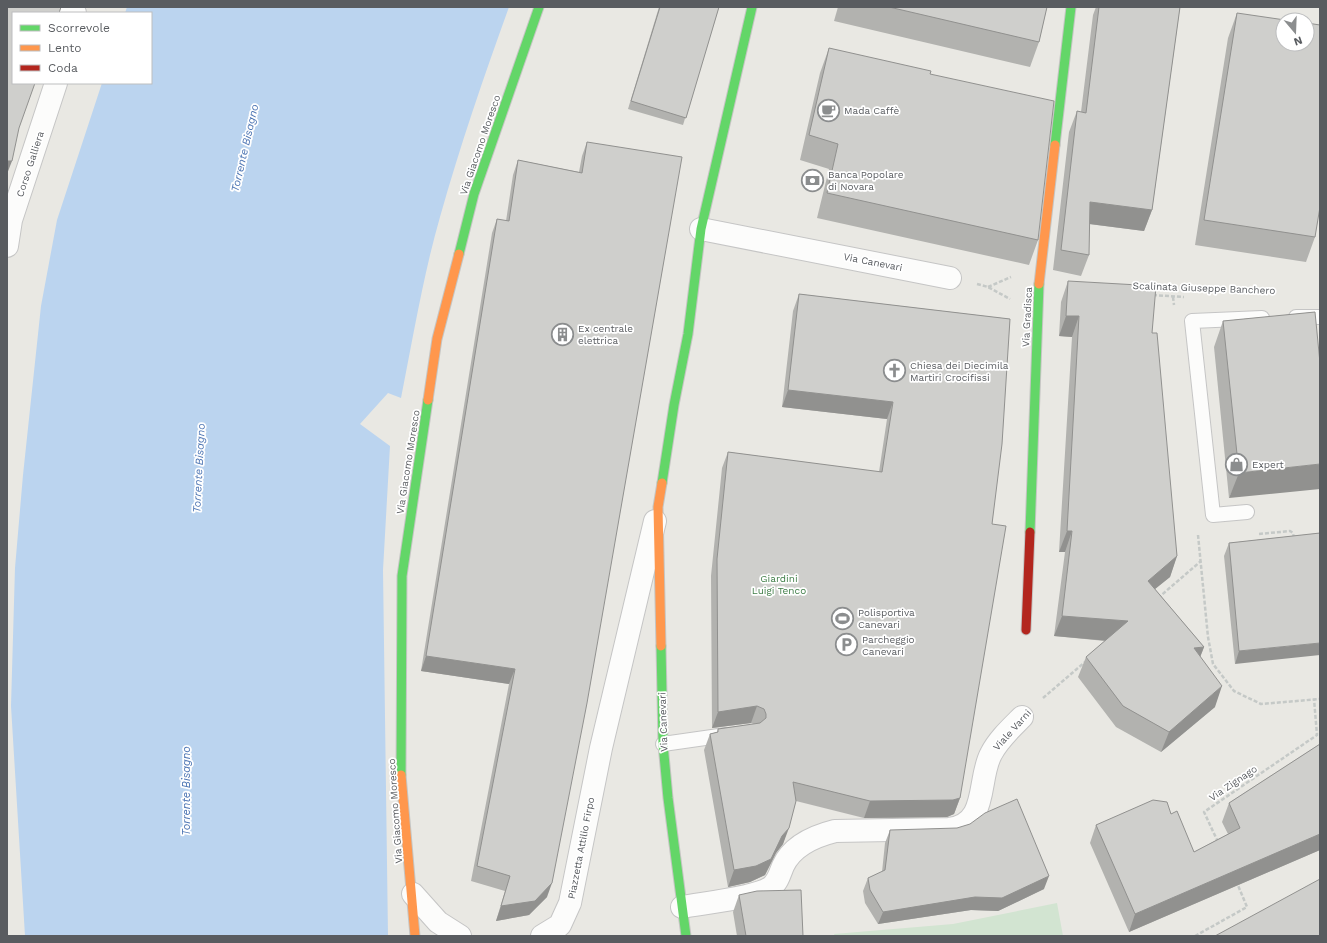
<svg xmlns="http://www.w3.org/2000/svg" width="1327" height="943" font-family="'Work Sans',sans-serif">
	<style>
		.green { fill: #d2e4d1 }
		.water { fill: #bbd4ef }
		.lines { fill: none; stroke-linecap: round; stroke-linejoin: round }
		.lane-casing { stroke: #c5c5c5; stroke-width: 16 }
		.street-casing { stroke: #c5c5c5; stroke-width: 24 }
		.fast-casing { stroke: #c5c5c3; stroke-width: 11 }
		.slow-casing { stroke: #c5c5c3; stroke-width: 11 }
		.jam-casing { stroke: #c5c5c3; stroke-width: 11 }
		.path { stroke: #c5c9c7; stroke-width: 2.5; stroke-dasharray: 4 2; stroke-linecap: butt }
		.lane { stroke: #fcfcfb; stroke-width: 14 }
		.street { stroke: #fcfcfb; stroke-width: 22 }
		.fast { stroke: #63d668; stroke-width: 9 }
		.slow { stroke: #ff974d; stroke-width: 9 }
		.jam { stroke: #b3261e; stroke-width: 9 }
		.wall { fill: #b2b2af }
		.shaded-wall { fill: #91918f }
		.building { fill: #cfcfcc; stroke: #91918f }
		.labels { text-anchor: middle; dominant-baseline: central; stroke-width: 3.5; stroke-linejoin: round; paint-order: stroke }
		.poi-label { font-size: 10px; fill: #595c60; stroke: #fff; text-anchor: start }
		.street-label { font-size: 10px; fill: #595c60; stroke: #fff }
		.park-label { font-size: 10px; fill: #3d7c45; stroke: #fff }
		.water-label { font-size: 11px; font-style: italic; fill: #4e76b4; stroke: #fff }
	</style>
	<rect width="100%" height="100%" fill="#e9e8e3"/>
	<!-- green -->
	<path class="green" d="M 1057,903 L 1063,936 L 835,936 L 834,934 L 953,924 Z"/>
	<!-- water -->
	<path class="water" d="M 127,7 L 509,7 C 484,76 460,146 440,217 C 423,276 413,338 401,398 L 388,393 L 360,424 L 390,446 L 383,570 L 388,936 L 25,936 L 11,706 L 15,568 L 23,475 L 41,306 L 57,220 L 102,83 L 151,83 L 151,13 L 125,13 Z"/>
	<g class="lines">
		<defs>
			<g id="lane">
				<path d="M 1296,317 L 1320,317"/>
				<path d="M 1247,512 L 1213,515 L 1192,321 L 1262,318"/>
				<path d="M 663,744 L 726,735"/>
			</g>
			<g id="street">
				<path d="M 56,7 L 75,13"/>
				<path d="M 701,229 L 950,278"/>
				<path d="M 7,246 L 11,220 L 56,83"/>
				<path d="M 413,894 L 438,922 L 460,936"/>
				<path d="M 682,907 C 703,903 756,898 771,887 C 778,882 780,873 783,866 C 792,846 815,836 835,831 L 949,829 C 989,824 977,780 991,754 C 998,740 1011,728 1022,717"/>
				<path d="M 542,936 L 560,925 L 570,903 L 601,748 L 655,521"/>
			</g>
			<g id="fast">
				<path d="M 1055,145 L 1071,7"/>
				<path d="M 459,254 L 474,194 L 539,7"/>
				<path d="M 662,483 L 674,405 L 688,334 L 701,229 L 752,7"/>
				<path d="M 1030,532 L 1039,284"/>
				<path d="M 661,646 L 663,744 L 668,798 L 686,936"/>
				<path d="M 401,775 L 402,576 L 428,400"/>
			</g>
			<g id="slow">
				<path d="M 1039,284 L 1055,145"/>
				<path d="M 428,400 L 437,339 L 459,254"/>
				<path d="M 661,646 L 658,507 L 662,483"/>
				<path d="M 401,775 L 415,936"/>
			</g>
			<path id="jam" d="M 1026,630 L 1030,532"/>
		</defs>
		<!-- lane casing -->
		<use href="#lane" class="lane-casing"/>
		<!-- street casing -->
		<use href="#street" class="street-casing"/>
		<!-- fast casing -->
		<use href="#fast" class="fast-casing"/>
		<!-- slow casing -->
		<use href="#slow" class="slow-casing"/>
		<!-- jam casing -->
		<use href="#jam" class="jam-casing"/>
		<!-- path -->
		<g class="path">
			<path d="M 977,284 L 988,287 L 1010,299"/>
			<path d="M 988,287 L 1011,277"/>
			<path d="M 1153,295 L 1184,297"/>
			<path d="M 1173,297 L 1174,305"/>
			<path d="M 1259,534 L 1290,531 L 1293,533 L 1294,539"/>
			<path d="M 1198,535 L 1208,637 L 1213,664 L 1234,691 L 1261,704 L 1320,699"/>
			<path d="M 1158,598 L 1201,561"/>
			<path d="M 1043,698 L 1085,662"/>
			<path d="M 1218,842 L 1204,812 L 1317,735 L 1314,699"/>
			<path d="M 1195,936 L 1247,907 L 1237,883"/>
		</g>
		<!-- lane -->
		<use href="#lane" class="lane"/>
		<!-- street -->
		<use href="#street" class="street"/>
		<!-- fast -->
		<use href="#fast" class="fast"/>
		<!-- slow -->
		<use href="#slow" class="slow"/>
		<!-- jam -->
		<use href="#jam" class="jam"/>
	</g>
	<!-- wall -->
	<g class="wall">
		<path d="M 659,7 L 719,7 L 683,125 L 628,109 Z"/>
		<path d="M 838,7 L 1047,7 L 1039,42 L 1030,67 L 834,21 Z"/>
		<path d="M 1096,7 L 1180,7 L 1152,210 L 1144,231 L 1089,224 L 1089,255 L 1081,276 L 1053,270 L 1069,132 L 1077,111 L 1081,112 L 1093,15 Z"/>
		<path d="M 1237,13 L 1315,237 L 1306,262 L 1195,245 L 1228,38 Z"/>
		<path d="M 829,48 L 930,74 L 1038,240 L 1029,265 L 817,218 L 829,169 L 800,160 L 820,73 Z"/>
		<path d="M 587,142 L 547,897 L 529,915 L 496,921 L 505,891 L 471,881 L 509,684 L 421,671 L 492,233 L 497,219 L 506,221 L 513,175 L 518,160 L 579,172 L 582,156 Z"/>
		<path d="M 1068,281 L 1152,333 L 1177,556 L 1170,577 L 1155,589 L 1204,647 L 1200,657 L 1215,707 L 1161,752 L 1116,727 L 1078,677 L 1086,657 L 1105,641 L 1054,636 L 1065,552 L 1059,552 L 1072,337 L 1059,336 L 1061,302 Z"/>
		<path d="M 799,294 L 1010,319 L 992,524 L 960,798 L 954,814 L 947,817 L 864,818 L 796,801 L 783,844 L 776,853 L 765,875 L 750,882 L 728,887 L 704,750 L 710,734 L 717,732 L 718,729 L 754,724 L 751,723 L 712,728 L 711,576 L 722,468 L 728,452 L 879,472 L 887,419 L 782,407 L 793,311 Z"/>
		<path d="M 1315,312 L 1229,498 L 1214,347 L 1223,321 Z"/>
		<path d="M 1320,533 L 1235,664 L 1224,556 L 1229,543 Z"/>
		<path d="M 1320,744 L 1320,850 L 1129,932 L 1090,843 L 1096,825 L 1171,814 L 1194,852 L 1228,834 L 1222,822 L 1229,803 Z"/>
		<path d="M 890,830 L 1044,889 L 998,911 L 971,910 L 878,924 L 865,903 L 863,891 L 868,878 L 882,872 L 885,843 Z"/>
		<path d="M 739,895 L 803,936 L 737,936 L 733,912 Z"/>
	</g>
	<!-- shaded-wall -->
	<g class="shaded-wall">
		<path d="M 7,161 L 12,161 L 7,174 Z"/>
		<path d="M 1090,202 L 1152,210 L 1144,231 L 1082,223 Z"/>
		<path d="M 1066,316 L 1079,316 L 1072,337 L 1059,336 Z"/>
		<path d="M 788,390 L 893,402 L 887,419 L 782,407 Z"/>
		<path d="M 1320,464 L 1320,489 L 1229,498 L 1239,473 Z"/>
		<path d="M 1067,531 L 1072,531 L 1065,552 L 1059,552 Z"/>
		<path d="M 1177,556 L 1170,577 L 1140,601 L 1148,581 Z"/>
		<path d="M 1062,616 L 1128,621 L 1121,642 L 1054,636 Z"/>
		<path d="M 1320,643 L 1320,655 L 1235,664 L 1239,651 Z"/>
		<path d="M 1204,647 L 1196,668 L 1194,648 Z"/>
		<path d="M 426,656 L 515,669 L 509,684 L 421,671 Z"/>
		<path d="M 1222,686 L 1215,707 L 1161,752 L 1169,732 Z"/>
		<path d="M 757,706 L 751,723 L 712,728 L 718,712 Z"/>
		<path d="M 960,798 L 954,814 L 947,817 L 864,818 L 870,801 Z"/>
		<path d="M 789,828 L 783,844 L 776,853 L 765,875 L 750,882 L 728,887 L 734,870 L 782,836 Z"/>
		<path d="M 1320,834 L 1320,850 L 1129,932 L 1135,914 Z"/>
		<path d="M 1049,876 L 1044,889 L 998,911 L 971,910 L 878,924 L 883,912 Z"/>
		<path d="M 552,883 L 547,897 L 529,915 L 496,921 L 501,906 Z"/>
	</g>
	<!-- building -->
	<g class="building">
		<path d="M 7,7 L 61,7 L 59,13 L 13,13 L 13,83 L 35,83 L 19,128 L 12,161 L 7,161 Z"/>
		<path d="M 660,7 L 719,7 L 686,118 L 631,101 Z"/>
		<path d="M 889,7 L 1047,7 L 1039,42 Z"/>
		<path d="M 1099,7 L 1180,7 L 1152,210 L 1090,202 L 1089,255 L 1061,250 L 1077,111 L 1086,113 Z"/>
		<path d="M 1237,13 L 1285,20 L 1283,20 L 1283,44 L 1307,44 L 1307,23 L 1320,25 L 1320,207 L 1315,237 L 1204,220 Z"/>
		<path d="M 829,48 L 931,71 L 930,74 L 1054,101 L 1038,240 L 827,193 L 838,144 L 809,135 Z"/>
		<path d="M 587,142 L 682,157 L 587,703 L 552,883 L 535,901 L 501,906 L 510,876 L 477,866 L 515,669 L 426,656 L 497,219 L 509,221 L 518,160 L 582,173 Z"/>
		<path d="M 1068,281 L 1156,286 L 1152,333 L 1157,333 L 1177,556 L 1148,581 L 1204,647 L 1194,648 L 1222,686 L 1169,732 L 1123,706 L 1086,657 L 1128,621 L 1062,616 L 1072,531 L 1067,531 L 1079,316 L 1066,316 Z"/>
		<path d="M 799,294 L 1010,319 L 1002,444 L 992,524 L 1006,526 L 960,798 L 953,800 L 870,801 L 793,782 L 796,801 L 789,828 L 782,836 L 771,859 L 756,866 L 734,870 L 710,734 L 718,732 L 718,729 L 760,723 L 766,718 L 766,714 L 764,709 L 757,706 L 718,712 L 717,559 L 728,452 L 882,472 L 893,402 L 788,390 Z"/>
		<path d="M 1315,312 L 1320,363 L 1320,464 L 1239,473 L 1223,321 Z"/>
		<path d="M 1320,533 L 1320,643 L 1239,651 L 1229,543 Z"/>
		<path d="M 1320,744 L 1320,834 L 1135,914 L 1096,825 L 1153,800 L 1167,802 L 1171,814 L 1177,811 L 1194,852 L 1240,828 L 1229,803 Z"/>
		<path d="M 1017,799 L 1049,876 L 1002,898 L 975,897 L 883,912 L 870,890 L 868,878 L 885,870 L 890,830 L 957,828 L 970,824 L 985,813 Z"/>
		<path d="M 1320,879 L 1320,936 L 1215,936 Z"/>
		<path d="M 801,890 L 803,936 L 746,936 L 739,895 L 757,891 Z"/>
	</g>
	<!-- icons -->
	<defs>
		<symbol id="cafe-ring" viewBox="-11 -11 22 22"><circle r="9.5" fill="#fff" stroke="#8b8d8e" stroke-width="1.5"/><path d="M-5.5-4.5H6V0H3Q3 3.5 0 3.5H-2.5Q-5.5 3.5-5.5 0ZM3-3.2v2h1.7v-2ZM-6 4.5H4V6H-6Z" fill="#8b8d8e"/></symbol>
		<symbol id="bank-ring" viewBox="-11 -11 22 22"><circle r="9.5" fill="#fff" stroke="#8b8d8e" stroke-width="1.5"/><path d="M-6-4H6V4H-6ZM0-2.3a2.3 2.3 0 1 0 0 4.6a2.3 2.3 0 1 0 0-4.6Z" fill="#8b8d8e"/></symbol>
		<symbol id="building-ring" viewBox="-11 -11 22 22"><circle r="9.5" fill="#fff" stroke="#8b8d8e" stroke-width="1.5"/><path d="M-4-6H4V6H1V3H-1V6H-4ZM-2.5-4.3h1.7v1.8h-1.7ZM.8-4.3h1.7v1.8H.8ZM-2.5-1h1.7V.8h-1.7ZM.8-1h1.7V.8H.8Z" fill="#8b8d8e"/></symbol>
		<symbol id="church-ring" viewBox="-11 -11 22 22"><circle r="9.5" fill="#fff" stroke="#8b8d8e" stroke-width="1.5"/><path d="M-1.2-6h2.4v3.5h3.3v2.4h-3.3V6h-2.4V-.1h-3.3v-2.4h3.3Z" fill="#8b8d8e"/></symbol>
		<symbol id="shop-ring" viewBox="-11 -11 22 22"><circle r="9.5" fill="#fff" stroke="#8b8d8e" stroke-width="1.5"/><path d="M-5-2.5h2.3a2.7 3.5 0 0 1 5.4 0H5L5.5 6h-11ZM-1.5-2.5h3a1.5 2.3 0 0 0-3 0Z" fill="#8b8d8e"/></symbol>
		<symbol id="stadium-ring" viewBox="-11 -11 22 22"><circle r="9.5" fill="#fff" stroke="#8b8d8e" stroke-width="1.5"/><path d="M0-5a6.5 5 0 1 0 0 10a6.5 5 0 1 0 0-10ZM-3.5-1.8h7v3.6h-7Z" fill="#8b8d8e"/></symbol>
		<symbol id="parking-ring" viewBox="-11 -11 22 22"><circle r="9.5" fill="#fff" stroke="#8b8d8e" stroke-width="1.5"/><path d="M-3.5-5.5H1a3.5 3.5 0 0 1 0 7H-1V5.5H-3.5ZM-1-3.4V-.6H.8a1.4 1.4 0 0 0 0-2.8Z" fill="#8b8d8e"/></symbol>
	</defs>
	<g fill-rule="evenodd">
		<use href="#cafe-ring" x="816" y="98" width="25" height="25"/>
		<use href="#bank-ring" x="800" y="168" width="25" height="25"/>
		<use href="#building-ring" x="550" y="322" width="25" height="25"/>
		<use href="#church-ring" x="882" y="358" width="25" height="25"/>
		<use href="#shop-ring" x="1224" y="452" width="25" height="25"/>
		<use href="#stadium-ring" x="830" y="606" width="25" height="25"/>
		<use href="#parking-ring" x="834" y="632" width="25" height="25"/>
	</g>
	<g class="labels">
		<!-- poi labels -->
		<g class="poi-label">
			<text x="844" y="110">Mada Caffè</text>
			<text x="828" y="174">Banca Popolare<tspan x="828" dy="12">di Novara</tspan></text>
			<text x="578" y="328">Ex centrale<tspan x="578" dy="12">elettrica</tspan></text>
			<text x="910" y="365">Chiesa dei Diecimila<tspan x="910" dy="12">Martiri Crocifissi</tspan></text>
			<text x="1252" y="464">Expert</text>
			<text x="858" y="612">Polisportiva<tspan x="858" dy="12">Canevari</tspan></text>
			<text x="862" y="639">Parcheggio<tspan x="862" dy="12">Canevari</tspan></text>
		</g>
		<!-- street labels -->
		<g class="street-label">
			<text transform="translate(480 145) rotate(-71)">Via Giacomo Moresco</text>
			<text transform="translate(30 164) rotate(-72)">Corso Galliera</text>
			<text transform="translate(873 262) rotate(11)">Via Canevari</text>
			<text transform="translate(1204 288) rotate(2)">Scalinata Giuseppe Banchero</text>
			<text transform="translate(1027 317) rotate(-87)">Via Gradisca</text>
			<text transform="translate(408 462) rotate(-81)">Via Giacomo Moresco</text>
			<text transform="translate(663 722) rotate(-92)">Via Canevari</text>
			<text transform="translate(1012 730) rotate(-48)">Viale Varni</text>
			<text transform="translate(1233 783) rotate(-34)">Via Zignago</text>
			<text transform="translate(395 811) rotate(-94)">Via Giacomo Moresco</text>
			<text transform="translate(581 848) rotate(-79)">Piazzetta Attilio Firpo</text>
		</g>
		<!-- park labels -->
		<g class="park-label">
			<text x="779" y="578">Giardini<tspan x="779" dy="12">Luigi Tenco</tspan></text>
		</g>
		<!-- water labels -->
		<g class="water-label">
			<text transform="translate(245 148) rotate(-77)">Torrente Bisagno</text>
			<text transform="translate(199 468) rotate(-87)">Torrente Bisagno</text>
			<text transform="translate(186 791) rotate(-90)">Torrente Bisagno</text>
		</g>
	</g>
	<!-- border -->
	<rect width="1327" height="943" fill="none" stroke="#595c60" stroke-width="16"/>
	<!-- legend -->
	<rect x="12" y="12" width="140" height="72" fill="#ffffff" stroke="#bdbebf"/>
	<rect x="20" y="25" width="20" height="6" fill="#63d668" stroke="#bdbebf"/>
	<text x="48" y="32" font-size="12" fill="#595c60">Scorrevole</text>
	<rect x="20" y="45" width="20" height="6" fill="#ff974d" stroke="#bdbebf"/>
	<text x="48" y="52" font-size="12" fill="#595c60">Lento</text>
	<rect x="20" y="65" width="20" height="6" fill="#b3261e" stroke="#bdbebf"/>
	<text x="48" y="72" font-size="12" fill="#595c60">Coda</text>
	<!-- north arrow -->
	<g transform="translate(1295 32) rotate(161)"><circle r="19" fill="#ffffff" stroke="#bdbebf"/>
	<path d="M0-3L7 15L0 10L-7 15Z" fill="#8b8d8e"/>
	<text y="-6" font-size="11" font-weight="bold" text-anchor="middle" fill="#595c60">N</text>
	</g>
</svg>
